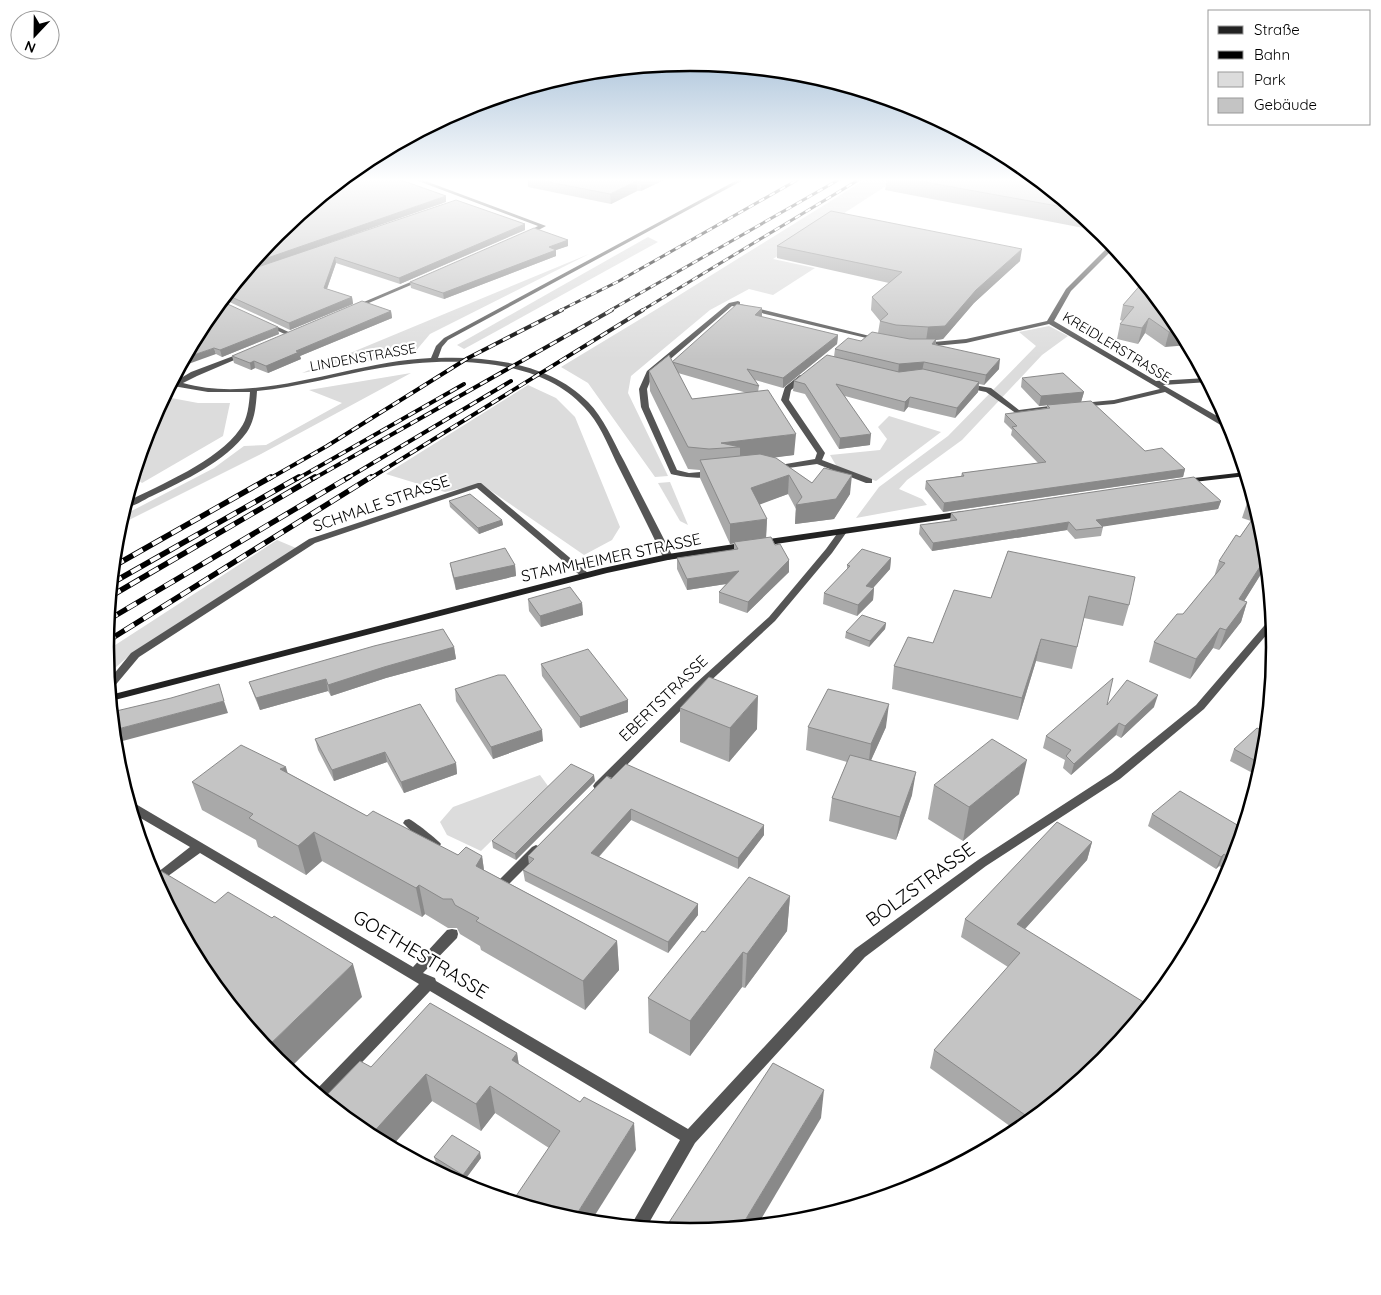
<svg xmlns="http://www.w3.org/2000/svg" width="1381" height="1295" font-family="Quicksand,sans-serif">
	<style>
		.green { fill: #dcdcdc }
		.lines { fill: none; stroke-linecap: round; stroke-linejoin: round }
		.minor { fill: #555; fill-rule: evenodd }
		.secondary { fill: #222; fill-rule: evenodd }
		.rail-far2-casing { stroke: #000; stroke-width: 3 }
		.rail-far1-casing { stroke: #000; stroke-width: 4 }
		.rail-casing { stroke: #000; stroke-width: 5.5 }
		.rail-far2 { stroke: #fff; stroke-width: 2; stroke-dasharray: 6; stroke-linecap: butt }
		.rail-far1 { stroke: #fff; stroke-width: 2.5; stroke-dasharray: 8; stroke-linecap: butt }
		.rail { stroke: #fff; stroke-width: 4; stroke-dasharray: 11; stroke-linecap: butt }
		.wall { fill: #a9a9a9; fill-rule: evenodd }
		.shaded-wall { fill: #898989 }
		.building { fill: #c4c4c4; stroke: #898989 }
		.labels { text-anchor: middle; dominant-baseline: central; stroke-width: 4.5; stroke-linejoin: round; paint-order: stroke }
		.far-street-label { font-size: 14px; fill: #000; stroke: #fff }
		.street-label { font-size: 16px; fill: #000; stroke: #fff }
		.near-street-label { font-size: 19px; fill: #000; stroke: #fff }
		.rim { fill: none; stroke: #000; stroke-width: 2.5 }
	</style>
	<rect width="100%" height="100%" fill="#fff"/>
	<!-- green -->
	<g class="green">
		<path d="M 866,179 L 897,179 L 773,259 L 815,268 L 773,295 L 749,289 L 710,310 L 631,376 L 628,393 L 668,476 L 655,477 L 588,383 L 561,367 L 657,309 Z"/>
		<path d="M 648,237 L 658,242 L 464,349 L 457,345 Z"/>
		<path d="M 589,254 L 430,334 L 414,353 L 302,373 Z"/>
		<path d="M 1049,326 L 1068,336 L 1042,355 L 962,440 L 907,480 L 899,489 L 922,499 L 927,505 L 856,518 L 879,487 L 948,436 L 1036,346 L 1019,332 Z"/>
		<path d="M 411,373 L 261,454 L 119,525 L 122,516 L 214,468 L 244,446 L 266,445 L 342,403 L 309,390 Z"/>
		<path d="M 528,385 L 556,398 L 575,417 L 620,527 L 612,540 L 584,555 L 481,484 L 445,492 L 386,474 Z"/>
		<path d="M 166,397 L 198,403 L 230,403 L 223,436 L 142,483 L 134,476 L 150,423 L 164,398 Z"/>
		<path d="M 889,416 L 941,432 L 876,481 L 837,467 L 830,455 L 880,450 L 887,439 L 878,427 Z"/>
		<path d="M 670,482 L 688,525 L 680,521 L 658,483 Z"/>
		<path d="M 277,540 L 296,548 L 131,654 L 108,674 L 106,651 Z"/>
		<path d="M 540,775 L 548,786 L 481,851 L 447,835 L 440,822 L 453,807 Z"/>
	</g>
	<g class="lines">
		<!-- minor -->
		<g class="minor">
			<path d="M 413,179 L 420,179 L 546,226 L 529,235 L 525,235 L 525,233 L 538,226 Z"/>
			<path d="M 739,179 L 745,179 L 448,340 L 442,347 L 438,358 C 490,356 551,364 588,402 C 604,418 613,441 624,461 C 640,493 657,525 673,557 L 671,559 L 668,560 L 663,557 C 648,525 632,494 616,462 C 607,443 599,422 584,407 C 537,355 443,357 380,368 C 339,375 299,387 257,391 C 256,405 255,420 247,432 C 225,462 185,480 152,496 C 143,500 134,507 124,508 L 126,502 C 160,485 218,461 240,429 C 248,419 249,404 250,392 L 208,392 L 173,386 L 171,384 L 173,380 L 176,381 L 191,372 L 244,352 L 246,353 L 246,355 L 197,376 L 183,383 C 259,405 352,361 431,358 L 436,346 L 444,338 Z"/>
			<path d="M 1112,243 L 1115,247 L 1071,291 L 1054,321 L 1156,381 L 1206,378 L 1209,382 L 1163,385 L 1231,424 L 1233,430 L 1229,430 L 1165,392 L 1114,404 L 1079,407 L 1078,405 L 1082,403 L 1114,400 L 1160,389 L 1049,324 L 966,343 L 923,347 L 920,345 L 923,343 L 966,339 L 1047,321 L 1066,289 Z"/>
			<path d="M 420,278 L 425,279 L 357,308 L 352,307 Z"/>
			<path d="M 738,301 L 740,302 L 740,304 L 882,339 L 879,341 L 732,306 L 653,374 L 647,389 L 649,407 L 677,470 L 689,473 L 712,471 L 716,473 C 705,481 684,477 671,474 L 641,407 L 639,389 L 647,371 L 729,303 Z"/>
			<path d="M 267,322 L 293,334 L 294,335 L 289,336 L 265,325 L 265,323 Z"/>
			<path d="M 800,375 L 807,377 L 791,390 L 789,400 L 825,453 L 822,460 L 872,479 L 872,483 L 866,483 L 817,464 L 774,470 L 770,468 L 774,466 L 815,459 L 817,453 L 781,400 L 785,387 Z"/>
			<path d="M 962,383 L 991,388 L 1019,410 L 1057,405 L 1061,407 L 1057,409 L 1017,414 L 986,392 L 962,387 Z"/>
			<path d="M 478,483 L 481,483 L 588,573 L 590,575 L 588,577 L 582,577 L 477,488 L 315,543 L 139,657 L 113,688 L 110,689 L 109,680 L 131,653 L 309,539 Z"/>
			<path d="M 842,530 L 846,533 L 832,553 L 775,621 L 704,687 L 603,789 L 595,789 L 593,786 L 595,783 L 696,683 L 769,617 L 826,549 L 839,531 Z"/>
			<path d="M 1273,618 L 1273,627 L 1204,709 L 1120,779 L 986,866 L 865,957 L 695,1143 L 646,1228 L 630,1227 L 680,1140 L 430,991 L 325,1101 L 314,1092 L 419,984 L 200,853 L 157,884 L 153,876 L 190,847 L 132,813 L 129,802 L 134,803 L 413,967 L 447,930 L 452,929 L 457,930 L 458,934 L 457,938 L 423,973 L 435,978 L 436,981 L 688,1129 L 855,949 L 978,860 L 1112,773 L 1196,705 L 1270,619 Z"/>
			<path d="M 409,819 C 413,820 439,841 441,844 L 439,847 L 435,848 L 422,842 L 403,823 L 405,820 Z"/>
			<path d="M 536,845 L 540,847 L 542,850 L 540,853 L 501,892 L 497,894 L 493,892 L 491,889 L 493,886 L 532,847 Z"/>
		</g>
		<!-- secondary -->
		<g class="secondary">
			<path d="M 1246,472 L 1246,476 L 1185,483 L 1181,481 L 1185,479 Z"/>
			<path d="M 963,511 L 967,514 L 966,516 L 762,546 L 758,543 L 762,540 Z"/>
			<path d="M 748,542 L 751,543 L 752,545 L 751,547 L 668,560 L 607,573 L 111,701 L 110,695 L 603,568 L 668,554 Z"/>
		</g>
		<defs>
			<g id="rail-far2">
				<path d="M 559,311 L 619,281 L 799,179"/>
				<path d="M 609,311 L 840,179"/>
				<path d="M 641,311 L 860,179"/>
			</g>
			<g id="rail-far1">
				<path d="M 269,479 L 327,446 L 468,358 L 562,310"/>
				<path d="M 297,479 L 464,384"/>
				<path d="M 313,479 L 612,310"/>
				<path d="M 346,479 L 511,381"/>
				<path d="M 369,479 L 643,310"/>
			</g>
			<g id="rail">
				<path d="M 114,566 L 271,477"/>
				<path d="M 112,583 L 299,477"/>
				<path d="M 111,596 L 315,477"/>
				<path d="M 108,620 L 349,477"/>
				<path d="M 106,642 L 371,477"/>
			</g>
		</defs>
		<!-- rail-far2 casing -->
		<use href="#rail-far2" class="rail-far2-casing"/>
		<!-- rail-far1 casing -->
		<use href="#rail-far1" class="rail-far1-casing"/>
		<!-- rail casing -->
		<use href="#rail" class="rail-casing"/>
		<!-- rail-far2 -->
		<use href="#rail-far2" class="rail-far2"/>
		<!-- rail-far1 -->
		<use href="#rail-far1" class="rail-far1"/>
		<!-- rail -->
		<use href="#rail" class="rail"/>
	</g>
	<!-- wall -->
	<g class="wall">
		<path d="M 528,179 L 666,179 L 641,191 L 637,191 L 611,204 L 528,187 Z"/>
		<path d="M 887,179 L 1037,179 L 1096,227 L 1094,230 L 885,190 Z"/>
		<path d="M 446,202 L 316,247 L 525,230 L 400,284 L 336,263 L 327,289 L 352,297 L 353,304 L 290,330 L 223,299 L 277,234 Z"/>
		<path d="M 568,240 L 568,246 L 556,250 L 556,256 L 444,299 L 411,288 L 410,282 Z"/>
		<path d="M 777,246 L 1020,261 L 974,303 L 943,339 L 936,340 L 936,344 L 999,369 L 984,385 L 979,384 L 978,392 L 955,418 L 908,407 L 904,412 L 845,396 L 870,445 L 839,449 L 805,394 L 793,391 L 794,381 L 834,357 L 835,349 L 861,341 L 878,333 L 880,321 L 871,310 L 872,297 L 889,283 L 777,258 Z"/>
		<path d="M 1143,282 L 1177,323 L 1165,347 L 1145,333 L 1138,344 L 1117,339 L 1120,324 L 1123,321 L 1120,320 L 1123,305 Z"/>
		<path d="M 391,311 L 392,318 L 300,356 L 301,359 L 268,373 L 255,368 L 251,370 L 234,363 L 232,356 Z"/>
		<path d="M 762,317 L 838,335 L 837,344 L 783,388 L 755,380 L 759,386 L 758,392 L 794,455 L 774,457 L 812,483 L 850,494 L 834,519 L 795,524 L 796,509 L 788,494 L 759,504 L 767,519 L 766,537 L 789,572 L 747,613 L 719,603 L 719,592 L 726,584 L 687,590 L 677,569 L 677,558 L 734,550 L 734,543 L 730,544 L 700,478 L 700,470 L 688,469 L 650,391 L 649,371 L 672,362 ZM 678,373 L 747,393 L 692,399 Z"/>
		<path d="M 204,322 L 279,334 L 222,357 L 216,354 Z"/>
		<path d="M 1191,348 L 1195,357 L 1189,356 Z"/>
		<path d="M 1022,378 L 1084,392 L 1081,402 L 1145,451 L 1185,469 L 1183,477 L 943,512 L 925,489 L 926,481 L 961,476 L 962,473 L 1038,463 L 1011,435 L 1012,430 L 1004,422 L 1005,414 L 1047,408 L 1047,405 L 1039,406 L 1021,387 Z"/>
		<path d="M 1252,492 L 1264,534 L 1268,566 L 1266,566 L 1244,601 L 1247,602 L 1241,622 L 1219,650 L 1213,648 L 1190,679 L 1149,662 L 1154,642 L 1183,614 L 1214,577 L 1219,561 L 1240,537 L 1251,521 L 1242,518 L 1248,500 Z"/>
		<path d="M 449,501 L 502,520 L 503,525 L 479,534 L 450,507 Z"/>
		<path d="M 1221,501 L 1218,509 L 1103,526 L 1103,527 L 1101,536 L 1075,539 L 1067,530 L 932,551 L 919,534 L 920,525 L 950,521 L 951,513 Z"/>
		<path d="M 1008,551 L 1129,605 L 1123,626 L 1084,618 L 1072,669 L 1036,661 L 1018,720 L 892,689 L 894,666 L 933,643 L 991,598 Z"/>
		<path d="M 891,558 L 890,569 L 873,588 L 874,588 L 873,600 L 857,616 L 823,604 L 824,593 L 847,570 L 847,565 Z"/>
		<path d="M 450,563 L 515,565 L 516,576 L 456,590 L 452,574 Z"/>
		<path d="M 528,599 L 582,603 L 583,615 L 541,627 L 529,611 Z"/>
		<path d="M 886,623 L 885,629 L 869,647 L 845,638 L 846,632 Z"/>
		<path d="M 454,647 L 456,659 L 386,678 L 331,696 L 328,691 L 260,710 L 253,693 L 249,682 Z"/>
		<path d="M 541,664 L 628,700 L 628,712 L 580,728 L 542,676 Z"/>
		<path d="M 455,689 L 543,741 L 493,759 L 456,701 Z"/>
		<path d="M 1107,705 L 1154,707 L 1121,738 L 1116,735 L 1071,775 L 1063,768 L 1065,760 L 1043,748 L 1046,736 Z"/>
		<path d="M 680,708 L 757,729 L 729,762 L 680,742 Z"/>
		<path d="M 808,727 L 886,727 L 871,760 L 912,795 L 896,840 L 829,821 L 832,798 L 847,762 L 806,750 Z"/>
		<path d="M 315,739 L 456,763 L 457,774 L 404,793 L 387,762 L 334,781 L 318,750 Z"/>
		<path d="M 1234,749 L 1264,762 L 1260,777 L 1230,761 Z"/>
		<path d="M 288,773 L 367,816 L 458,855 L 482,856 L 484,870 L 617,941 L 619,970 L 585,1010 L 481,950 L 480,946 L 460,934 L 457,928 L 448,928 L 425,914 L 422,917 L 322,861 L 306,875 L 258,847 L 256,840 L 202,810 L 192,782 Z"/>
		<path d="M 607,776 L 764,835 L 738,869 L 631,820 L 599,857 L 698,904 L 698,915 L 668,953 L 525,881 L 523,870 L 529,865 L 528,856 Z"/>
		<path d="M 595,781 L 516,860 L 493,848 L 492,841 Z"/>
		<path d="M 934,785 L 1019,794 L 963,841 L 928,819 Z"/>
		<path d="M 1152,814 L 1244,829 L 1230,873 L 1219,866 L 1216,869 L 1148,826 Z"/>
		<path d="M 1092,842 L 1087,860 L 1025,929 L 1104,1061 L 1018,1132 L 930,1068 L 934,1050 L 1008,967 L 961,937 L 965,919 Z"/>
		<path d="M 790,896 L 787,931 L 745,988 L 742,987 L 690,1056 L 649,1033 L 648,998 L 705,932 Z"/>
		<path d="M 517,1053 L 519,1065 L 636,1150 L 549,1148 L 495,1113 L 481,1131 L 432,1101 L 391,1147 L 365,1134 L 371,1067 Z"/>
		<path d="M 434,1157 L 481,1158 L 464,1181 L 436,1163 Z"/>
	</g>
	<!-- shaded-wall -->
	<g class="shaded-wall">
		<path d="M 344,179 L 364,179 L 334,187 Z"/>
		<path d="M 648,179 L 666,179 L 641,191 L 641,182 Z"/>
		<path d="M 637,181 L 637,191 L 611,204 L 610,194 Z"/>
		<path d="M 446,196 L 446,202 L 245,272 L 253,263 Z"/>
		<path d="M 525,224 L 525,230 L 400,284 L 399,278 Z"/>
		<path d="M 568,240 L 568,246 L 556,250 L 556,256 L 444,299 L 443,293 L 549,247 Z"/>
		<path d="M 1022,249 L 1020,261 L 974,303 L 943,339 L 936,340 L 935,348 L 926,341 L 928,327 L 976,290 Z"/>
		<path d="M 335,257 L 336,263 L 325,294 L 324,288 Z"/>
		<path d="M 352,297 L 353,304 L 290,330 L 289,323 Z"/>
		<path d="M 762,308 L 762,318 L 755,315 Z"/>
		<path d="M 391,311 L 392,318 L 300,356 L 301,359 L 268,373 L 266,366 L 296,351 Z"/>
		<path d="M 1149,318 L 1145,333 L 1138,344 L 1142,328 Z"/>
		<path d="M 278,327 L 279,334 L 222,357 L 220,350 Z"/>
		<path d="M 1181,331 L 1189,345 L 1165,347 L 1169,332 Z"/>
		<path d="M 838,335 L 837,344 L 783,388 L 783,378 Z"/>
		<path d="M 214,348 L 216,354 L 180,367 L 185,358 Z"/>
		<path d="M 1000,359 L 999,369 L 984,385 L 986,375 Z"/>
		<path d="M 254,361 L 255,368 L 251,370 L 250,363 Z"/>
		<path d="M 924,362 L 922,371 L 898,374 L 899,364 Z"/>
		<path d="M 979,382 L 978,392 L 955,418 L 957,408 Z"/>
		<path d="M 1084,392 L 1081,402 L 1039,406 L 1041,396 Z"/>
		<path d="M 910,397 L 908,407 L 904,412 L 905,402 Z"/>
		<path d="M 796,434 L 794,455 L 740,462 L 740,447 L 721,443 Z"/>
		<path d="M 871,434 L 870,445 L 839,449 L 840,438 Z"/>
		<path d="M 1185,469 L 1183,477 L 943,512 L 944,503 Z"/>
		<path d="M 789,475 L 788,494 L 751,508 L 751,488 Z"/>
		<path d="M 852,475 L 850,494 L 834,519 L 795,524 L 796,505 Z"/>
		<path d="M 1221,501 L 1218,509 L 1094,528 L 1096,520 Z"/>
		<path d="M 767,519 L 766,538 L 730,544 L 730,524 Z"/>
		<path d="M 502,520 L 503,525 L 479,534 L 478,528 Z"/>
		<path d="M 1069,522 L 1067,530 L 932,551 L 933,543 Z"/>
		<path d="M 1267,556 L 1267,563 L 1266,566 L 1233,619 L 1239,599 Z"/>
		<path d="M 891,558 L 890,569 L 865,597 L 866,586 Z"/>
		<path d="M 789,560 L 789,572 L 747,613 L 748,602 Z"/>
		<path d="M 515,565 L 516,576 L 456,590 L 454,578 Z"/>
		<path d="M 739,571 L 739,582 L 687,590 L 687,579 Z"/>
		<path d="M 874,588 L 873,600 L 857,616 L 858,605 Z"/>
		<path d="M 1247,602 L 1241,622 L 1219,650 L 1226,630 Z"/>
		<path d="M 582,603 L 583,615 L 541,627 L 540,616 Z"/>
		<path d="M 886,623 L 885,629 L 869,647 L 870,641 Z"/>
		<path d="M 1220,628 L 1213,648 L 1190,679 L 1196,659 Z"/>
		<path d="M 1041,639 L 1036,661 L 1018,720 L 1022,698 Z"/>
		<path d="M 454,647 L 456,659 L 386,678 L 331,696 L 328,685 L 384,667 Z"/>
		<path d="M 326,679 L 328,691 L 260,710 L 256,698 Z"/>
		<path d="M 1158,695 L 1154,707 L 1121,738 L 1125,726 Z"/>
		<path d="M 758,696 L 757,729 L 729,762 L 730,728 Z"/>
		<path d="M 628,700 L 628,712 L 580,728 L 580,717 Z"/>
		<path d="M 224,701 L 228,713 L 115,743 L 114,730 Z"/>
		<path d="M 889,704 L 886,727 L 868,767 L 871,744 Z"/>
		<path d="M 1119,723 L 1116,735 L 1071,775 L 1074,764 Z"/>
		<path d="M 542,730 L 543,741 L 493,759 L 491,747 Z"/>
		<path d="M 385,752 L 387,762 L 334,781 L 332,770 Z"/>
		<path d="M 1027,760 L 1019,794 L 963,841 L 969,807 Z"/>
		<path d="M 456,763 L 457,774 L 404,793 L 401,782 Z"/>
		<path d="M 286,767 L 294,796 L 280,769 Z"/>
		<path d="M 916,772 L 912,795 L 896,840 L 900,817 Z"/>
		<path d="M 594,775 L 595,781 L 516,860 L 515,854 Z"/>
		<path d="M 631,809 L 631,820 L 592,864 L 591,853 Z"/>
		<path d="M 764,825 L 764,835 L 738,869 L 738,858 Z"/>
		<path d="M 314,832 L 322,861 L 306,875 L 298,846 Z"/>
		<path d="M 1092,842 L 1087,860 L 1013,942 L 1017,924 Z"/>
		<path d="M 146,852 L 151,864 L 148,866 L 145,853 Z"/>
		<path d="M 1224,854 L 1219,866 L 1216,869 L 1221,857 Z"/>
		<path d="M 482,856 L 486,885 L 476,866 Z"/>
		<path d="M 419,885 L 425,914 L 422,917 L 416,888 Z"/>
		<path d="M 790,896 L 787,931 L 745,988 L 747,954 Z"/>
		<path d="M 698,904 L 698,915 L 668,953 L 668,942 Z"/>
		<path d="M 617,941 L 619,970 L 585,1010 L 583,981 Z"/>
		<path d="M 743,952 L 742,987 L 690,1056 L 690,1021 Z"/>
		<path d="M 353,964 L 362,997 L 288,1070 L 277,1061 L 266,1048 Z"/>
		<path d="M 517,1053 L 521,1080 L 512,1060 Z"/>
		<path d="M 426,1074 L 432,1101 L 391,1147 L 370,1136 Z"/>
		<path d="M 490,1086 L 495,1113 L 481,1131 L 476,1104 Z"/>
		<path d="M 824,1090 L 821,1118 L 757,1226 L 741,1227 Z"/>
		<path d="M 634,1123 L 636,1150 L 590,1223 L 573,1220 Z"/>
		<path d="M 480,1152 L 481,1158 L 464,1181 L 463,1175 Z"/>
	</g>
	<!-- building -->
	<g class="building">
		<path d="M 365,179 L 398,179 L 446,196 L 253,263 L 277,234 L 334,187 Z"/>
		<path d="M 533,179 L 648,179 L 641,182 L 637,181 L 610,194 Z"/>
		<path d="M 908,179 L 1037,179 L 1074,209 Z"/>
		<path d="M 456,200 L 525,224 L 399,278 L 335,257 L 324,288 L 352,297 L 289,323 L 227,295 L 246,271 Z"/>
		<path d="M 831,211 L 1022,249 L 976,290 L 945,326 L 928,327 L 896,325 L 880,321 L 888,314 L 872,297 L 902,272 L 777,246 Z"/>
		<path d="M 534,228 L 568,240 L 549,247 L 556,250 L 443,293 L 410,282 Z"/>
		<path d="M 1143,282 L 1177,323 L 1181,331 L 1169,332 L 1149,318 L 1142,328 L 1120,324 L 1134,307 L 1123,305 Z"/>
		<path d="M 221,301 L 278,327 L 220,350 L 214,348 L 185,358 L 204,322 Z"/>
		<path d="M 362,301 L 391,311 L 296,351 L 299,352 L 266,366 L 254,361 L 250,363 L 232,356 Z"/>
		<path d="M 737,304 L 762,308 L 755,315 L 838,335 L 783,378 L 747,369 L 759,386 L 672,362 Z"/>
		<path d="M 872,332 L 910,339 L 936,339 L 932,344 L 1000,359 L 986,375 L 924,362 L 899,364 L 835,349 L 848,338 L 861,341 Z"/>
		<path d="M 669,355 L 692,399 L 768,390 L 796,434 L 721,443 L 740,447 L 709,449 L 688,447 L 649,371 Z"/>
		<path d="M 827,355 L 899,372 L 923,369 L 979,382 L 957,408 L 910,397 L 905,402 L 836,384 L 871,434 L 840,438 L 805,384 L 794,381 Z"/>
		<path d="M 1063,373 L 1084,392 L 1041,396 L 1022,378 Z"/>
		<path d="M 1091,401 L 1145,451 L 1162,448 L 1185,469 L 944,503 L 926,481 L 964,476 L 962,473 L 1046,462 L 1012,427 L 1017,426 L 1005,414 L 1050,408 L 1047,405 Z"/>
		<path d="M 760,454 L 776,458 L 812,483 L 824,468 L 852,475 L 836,499 L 796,505 L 802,497 L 789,475 L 751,488 L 767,519 L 730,524 L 700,460 Z"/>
		<path d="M 1194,477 L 1221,501 L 1096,520 L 1103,527 L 1076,530 L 1069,522 L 933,543 L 920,525 L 957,520 L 951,513 Z"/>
		<path d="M 1252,492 L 1255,502 L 1248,500 Z"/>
		<path d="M 470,494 L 502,520 L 478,528 L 449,501 Z"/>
		<path d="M 1258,511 L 1264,534 L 1267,556 L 1239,599 L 1247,602 L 1226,630 L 1220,628 L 1196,659 L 1154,642 L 1177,614 L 1183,614 L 1225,563 L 1219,561 L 1236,535 L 1240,537 Z"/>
		<path d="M 771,537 L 775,545 L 780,544 L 789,560 L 748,602 L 719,592 L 739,571 L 687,579 L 677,558 L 738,549 L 734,542 Z"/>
		<path d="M 505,548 L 515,565 L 454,578 L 450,563 Z"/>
		<path d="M 862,549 L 891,558 L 866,586 L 874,588 L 858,605 L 824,593 L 850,566 L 847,565 Z"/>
		<path d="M 1008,551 L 1135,577 L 1129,605 L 1089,596 L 1077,647 L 1041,639 L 1022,698 L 894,666 L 908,637 L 933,643 L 954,590 L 991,598 Z"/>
		<path d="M 570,587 L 582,603 L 540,616 L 528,599 Z"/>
		<path d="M 862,615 L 886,623 L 870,641 L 846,632 Z"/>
		<path d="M 443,629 L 454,647 L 384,667 L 328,685 L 326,679 L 256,698 L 249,682 L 374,646 Z"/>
		<path d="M 588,649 L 628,700 L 580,717 L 541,664 Z"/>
		<path d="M 498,675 L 505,675 L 542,730 L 491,747 L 455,689 Z"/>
		<path d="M 709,677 L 758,696 L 730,728 L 680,708 Z"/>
		<path d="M 1113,678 L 1107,705 L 1127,680 L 1158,695 L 1125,726 L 1119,723 L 1074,764 L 1066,756 L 1071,750 L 1046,736 Z"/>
		<path d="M 219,684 L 224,701 L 114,730 L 112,712 L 171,698 Z"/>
		<path d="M 828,689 L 889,704 L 871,744 L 808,727 Z"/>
		<path d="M 420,704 L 456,763 L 401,782 L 385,752 L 332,770 L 315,739 Z"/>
		<path d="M 1257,728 L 1267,733 L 1263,765 L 1234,749 Z"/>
		<path d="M 992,739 L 1027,760 L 969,807 L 934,785 Z"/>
		<path d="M 241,745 L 286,767 L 280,769 L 367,816 L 373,811 L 458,855 L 466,847 L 482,856 L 476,866 L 617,941 L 583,981 L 476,921 L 479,918 L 455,905 L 452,899 L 443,899 L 419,885 L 416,888 L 314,832 L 298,846 L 249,818 L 253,814 L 192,782 Z"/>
		<path d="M 850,755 L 916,772 L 900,817 L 832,798 Z"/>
		<path d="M 571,764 L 594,775 L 515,854 L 492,841 Z"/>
		<path d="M 626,764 L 764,825 L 738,858 L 631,809 L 591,853 L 698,904 L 668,942 L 523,870 L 534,859 L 528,856 L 607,776 L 611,779 Z"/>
		<path d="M 1180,791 L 1244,829 L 1234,861 L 1224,854 L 1221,857 L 1152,814 Z"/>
		<path d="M 1057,822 L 1092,842 L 1017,924 L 1150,1006 L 1104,1061 L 1032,1120 L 934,1050 L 1020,953 L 965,919 Z"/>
		<path d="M 151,865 L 215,903 L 228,892 L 272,918 L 274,916 L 353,964 L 266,1048 L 204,972 L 150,871 L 149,867 Z"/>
		<path d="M 749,877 L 790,896 L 747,954 L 743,952 L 690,1021 L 648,998 L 702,931 L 705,932 Z"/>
		<path d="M 430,1003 L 517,1053 L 512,1060 L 580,1102 L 584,1097 L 634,1123 L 573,1220 L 512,1202 L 560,1131 L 490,1086 L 476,1104 L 426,1074 L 370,1136 L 365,1134 L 323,1099 L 360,1061 L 371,1067 Z"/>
		<path d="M 773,1063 L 824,1090 L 741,1227 L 690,1232 L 664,1230 Z"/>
		<path d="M 452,1135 L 480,1152 L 463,1175 L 434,1157 Z"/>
		<path d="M 640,1223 L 650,1229 L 638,1227 Z"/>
	</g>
	<!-- sky -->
	<linearGradient id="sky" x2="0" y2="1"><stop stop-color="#8cadcc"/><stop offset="0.5" stop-color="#fff"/><stop offset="1" stop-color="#fff" stop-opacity="0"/></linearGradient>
	<rect width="1381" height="360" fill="url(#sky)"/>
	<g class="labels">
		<!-- far-street labels -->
		<g class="far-street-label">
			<text transform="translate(1117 347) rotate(31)">KREIDLERSTRASSE</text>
			<text transform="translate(363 357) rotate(-10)">LINDENSTRASSE</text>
		</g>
		<!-- street labels -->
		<g class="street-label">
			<text transform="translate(381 503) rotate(-19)">SCHMALE STRASSE</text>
			<text transform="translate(611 557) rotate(-12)">STAMMHEIMER STRASSE</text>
			<text transform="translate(663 698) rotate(-44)">EBERTSTRASSE</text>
		</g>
		<!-- near-street labels -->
		<g class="near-street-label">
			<text transform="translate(920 884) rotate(-36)">BOLZSTRASSE</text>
			<text transform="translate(421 954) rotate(31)">GOETHESTRASSE</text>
		</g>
	</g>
	<!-- crop -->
	<path d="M0 0H1381V1295H0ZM114 647a576 576 0 1 1 1152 0a576 576 0 1 1-1152 0Z" fill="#fff" fill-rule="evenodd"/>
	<path class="rim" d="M114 647a576 576 0 1 1 1152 0a576 576 0 1 1-1152 0Z"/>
	<!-- legend -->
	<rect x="1208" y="10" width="162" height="115" fill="#ffffff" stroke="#999999"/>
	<rect x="1218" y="26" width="25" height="8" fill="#222222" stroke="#999999"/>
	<text x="1254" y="35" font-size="15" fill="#000000">Straße</text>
	<rect x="1218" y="51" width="25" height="8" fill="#000000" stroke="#999999"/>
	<text x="1254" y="60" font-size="15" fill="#000000">Bahn</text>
	<rect x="1218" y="72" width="25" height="15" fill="#dcdcdc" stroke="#999999"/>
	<text x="1254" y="85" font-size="15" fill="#000000">Park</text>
	<rect x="1218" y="98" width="25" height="15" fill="#c4c4c4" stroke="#999999"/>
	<text x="1254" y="110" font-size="15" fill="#000000">Gebäude</text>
	<!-- north arrow -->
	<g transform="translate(35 35) rotate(202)"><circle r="24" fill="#ffffff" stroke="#999999"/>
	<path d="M0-4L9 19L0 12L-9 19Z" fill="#000000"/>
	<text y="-8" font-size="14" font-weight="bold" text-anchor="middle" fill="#000000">N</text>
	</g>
</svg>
